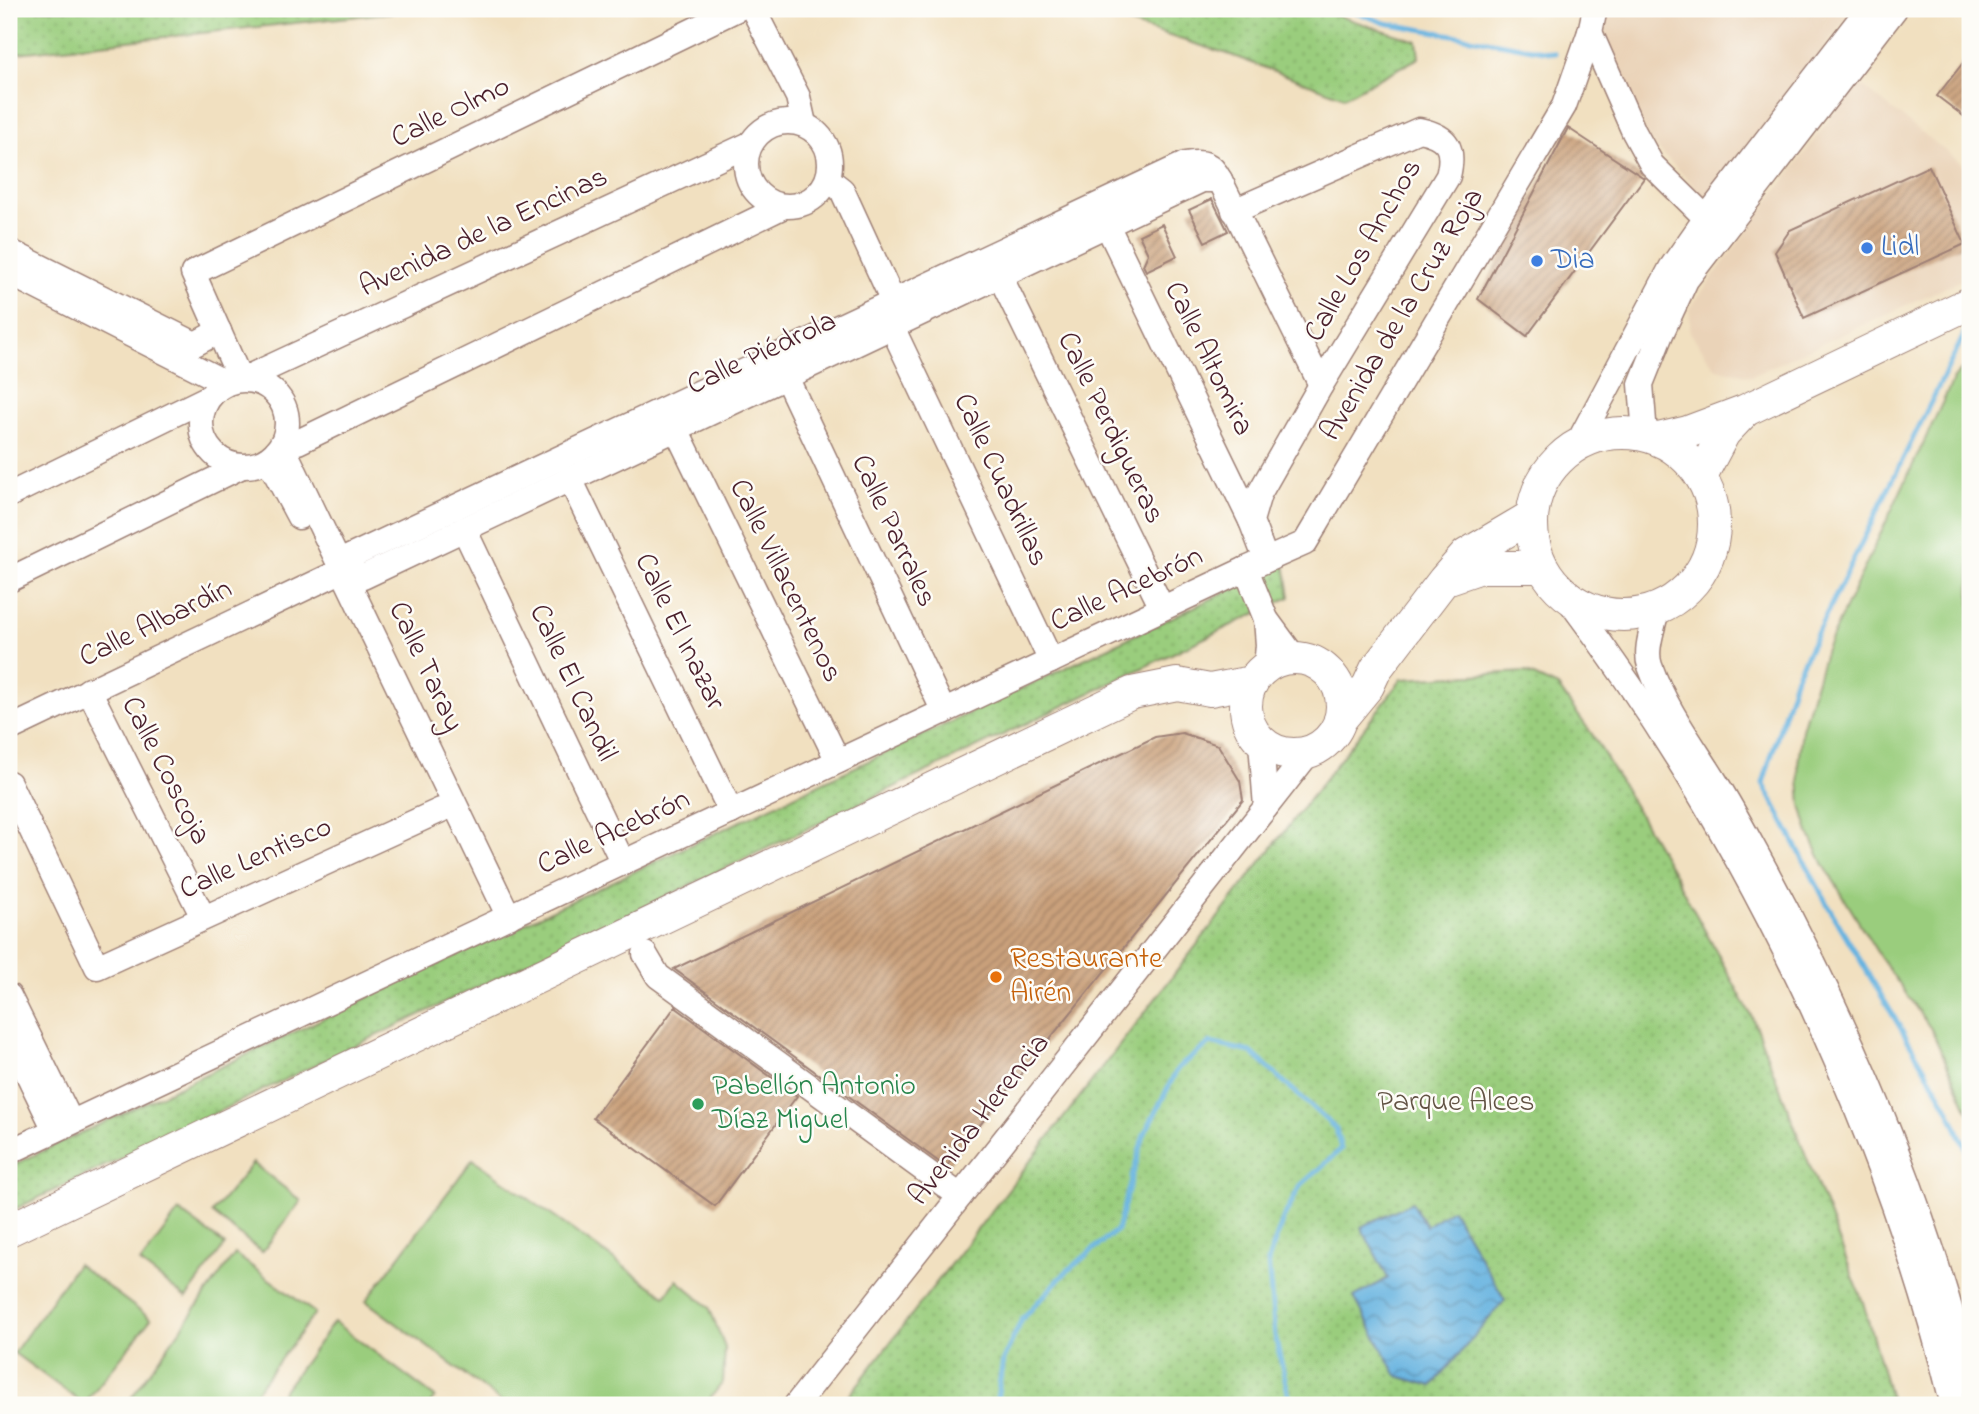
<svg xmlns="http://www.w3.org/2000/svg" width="1979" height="1414" font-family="'Indie Flower',sans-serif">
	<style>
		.built { fill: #ead3b8 }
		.green { fill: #9acd7d; stroke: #727654; stroke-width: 2 }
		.park { fill: url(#park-dots); stroke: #727654; stroke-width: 2 }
		.water { fill: url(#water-waves); stroke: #586986; stroke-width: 2 }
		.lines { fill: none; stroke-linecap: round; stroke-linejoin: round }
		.stream { stroke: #66b3e0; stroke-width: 5 }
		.building { fill: url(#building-hatch) }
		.minor-casing { stroke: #9e8076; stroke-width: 27 }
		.major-casing { stroke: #9e8076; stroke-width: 34 }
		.minor { stroke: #fff; stroke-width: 24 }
		.major { stroke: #fff; stroke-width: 32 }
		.shop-dot { fill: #3f7fe0; stroke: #fdfcf7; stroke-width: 2.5 }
		.food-dot { fill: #e8710a; stroke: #fdfcf7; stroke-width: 2.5 }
		.leisure-dot { fill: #2e9e5b; stroke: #fdfcf7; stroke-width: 2.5 }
		.labels { text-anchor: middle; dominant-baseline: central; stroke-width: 5; stroke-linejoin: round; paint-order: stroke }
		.street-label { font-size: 30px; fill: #4a1f2b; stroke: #fdfcf7 }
		.shop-label { font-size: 30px; fill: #366cbe; stroke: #fdfcf7; text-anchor: start }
		.food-label { font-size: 30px; fill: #c56008; stroke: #fdfcf7; text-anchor: start }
		.leisure-label { font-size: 30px; fill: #27864d; stroke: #fdfcf7; text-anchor: start }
		.park-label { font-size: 30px; fill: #625344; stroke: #fdfcf7 }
	</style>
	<defs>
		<pattern id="park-dots" width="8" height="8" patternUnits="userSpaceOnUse" patternTransform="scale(1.75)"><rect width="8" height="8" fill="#9acd7d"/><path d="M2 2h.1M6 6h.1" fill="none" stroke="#86b06c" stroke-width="1.8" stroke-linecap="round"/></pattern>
		<pattern id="water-waves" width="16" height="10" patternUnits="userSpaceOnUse" patternTransform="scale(1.75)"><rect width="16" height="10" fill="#66b3e0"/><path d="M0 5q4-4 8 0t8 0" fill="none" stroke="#5691b6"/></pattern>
		<pattern id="building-hatch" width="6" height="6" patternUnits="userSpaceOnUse" patternTransform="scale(1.75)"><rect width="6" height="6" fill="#caa17c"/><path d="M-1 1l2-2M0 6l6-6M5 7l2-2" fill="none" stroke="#a68366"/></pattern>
	</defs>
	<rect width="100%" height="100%" fill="#fdfcf7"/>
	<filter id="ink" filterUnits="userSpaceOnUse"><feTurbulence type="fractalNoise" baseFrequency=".0143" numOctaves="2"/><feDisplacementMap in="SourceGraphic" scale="14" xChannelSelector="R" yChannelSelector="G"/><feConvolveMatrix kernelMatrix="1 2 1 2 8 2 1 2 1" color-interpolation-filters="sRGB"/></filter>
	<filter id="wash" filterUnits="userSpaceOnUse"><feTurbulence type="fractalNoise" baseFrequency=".00686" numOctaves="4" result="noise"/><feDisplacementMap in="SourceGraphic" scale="28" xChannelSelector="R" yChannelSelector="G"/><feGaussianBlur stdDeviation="1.57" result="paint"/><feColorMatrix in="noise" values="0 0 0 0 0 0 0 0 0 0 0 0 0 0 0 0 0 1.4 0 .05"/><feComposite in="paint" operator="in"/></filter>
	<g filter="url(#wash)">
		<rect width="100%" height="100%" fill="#f1e0c0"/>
		<!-- built -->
		<g class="built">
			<path d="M 1604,9 L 1853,9 L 1709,201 L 1650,141 L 1599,31 Z"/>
			<path d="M 1857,82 L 1970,170 L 1970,276 L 1751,376 L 1716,369 L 1690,332 L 1690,308 Z"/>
		</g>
		<!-- green -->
		<g class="green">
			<path d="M 1970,361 L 1970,1115 L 1931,1029 L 1880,957 L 1824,865 L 1809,833 L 1801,805 L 1798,764 L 1802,729 L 1826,649 L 1954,378 Z"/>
			<path d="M 473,1159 L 665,1296 L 677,1280 L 709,1307 L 725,1348 L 723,1382 L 705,1405 L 506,1405 L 366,1301 Z"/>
			<path d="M 253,1163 L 301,1201 L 262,1252 L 212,1213 Z"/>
			<path d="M 179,1211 L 225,1245 L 186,1298 L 140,1263 Z"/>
			<path d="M 235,1254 L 315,1313 L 246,1405 L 126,1405 Z"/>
			<path d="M 77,1264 L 151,1319 L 84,1404 L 14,1353 Z"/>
			<path d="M 334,1322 L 435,1397 L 429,1405 L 273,1405 Z"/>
		</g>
		<!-- park -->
		<g class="park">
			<path d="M 9,9 L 423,9 L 9,54 Z"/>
			<path d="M 1082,9 L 1317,9 L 1417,41 L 1419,58 L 1344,97 L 1228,54 Z"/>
			<path d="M 1285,564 L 1290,597 L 9,1212 L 9,1167 Z"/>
			<path d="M 1525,672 L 1558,687 L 1594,737 L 1674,874 L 1752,1017 L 1863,1302 L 1892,1405 L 842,1405 L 1402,679 Z"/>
		</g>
		<!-- water -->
		<path class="water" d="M 1412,1202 L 1426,1226 L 1452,1209 L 1505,1300 L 1432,1386 L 1397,1376 L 1354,1297 L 1388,1278 L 1361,1227 Z"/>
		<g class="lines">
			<!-- stream -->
			<g class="stream">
				<path d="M 1347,9 L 1385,23 L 1555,53"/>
				<path d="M 1970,328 L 1967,329 L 1796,676 L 1763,783 L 1827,904 L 1948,1108 L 1970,1158"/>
				<path d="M 996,1405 L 1003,1360 L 1022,1319 L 1067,1271 L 1117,1230 L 1144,1135 L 1178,1068 L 1210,1043 L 1251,1052 L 1336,1129 L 1341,1149 L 1300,1186 L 1283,1219 L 1268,1261 L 1275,1336 L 1291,1405"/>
			</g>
		</g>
		<g id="blocks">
			<!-- building -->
			<g class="building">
				<path d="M 1970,54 L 1970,121 L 1937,96 Z"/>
				<path d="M 1568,128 L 1644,178 L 1527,336 L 1478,299 Z"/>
				<path d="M 1929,166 L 1965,244 L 1804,318 L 1775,252 L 1790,230 Z"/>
				<path d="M 1212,199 L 1228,231 L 1205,242 L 1189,210 Z"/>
				<path d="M 1162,224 L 1177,256 L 1146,271 L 1143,265 L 1148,254 L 1139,235 Z"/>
				<path d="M 1182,733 L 1218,745 L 1240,781 L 1243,800 L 946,1167 L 674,969 L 1155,737 Z"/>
				<path d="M 675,1007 L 797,1096 L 715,1206 L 593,1118 Z"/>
			</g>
		</g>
	</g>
	<g filter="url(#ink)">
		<use href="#blocks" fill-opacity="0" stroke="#9e8076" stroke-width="2"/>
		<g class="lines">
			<defs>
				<g id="minor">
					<path d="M 753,9 L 798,97 L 804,124"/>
					<path d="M 1590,32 L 1634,132 L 1652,165 L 1706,218"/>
					<circle cx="788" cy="164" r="42"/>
					<path d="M 828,179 L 842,190 L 893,301"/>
					<path d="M 1234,211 L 1419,130 C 1448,136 1455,148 1448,176 L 1321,385 L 1259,494 L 1251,521 L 1266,560"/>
					<path d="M 1107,225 L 1251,521"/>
					<path d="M 9,251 L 195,344 L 219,331"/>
					<path d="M 9,273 L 226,383"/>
					<path d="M 1000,276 L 1162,608"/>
					<path d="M 892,327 L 1051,661"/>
					<path d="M 786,377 L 944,712"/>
					<path d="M 240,379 L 193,273 L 737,9"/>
					<path d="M 244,379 L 750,144"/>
					<circle cx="244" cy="423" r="43"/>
					<path d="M 676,429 L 838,761"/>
					<path d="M 1645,435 L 1641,384 L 1661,334 L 1686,280 L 1895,9"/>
					<path d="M 283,443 L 298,442 L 782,207"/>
					<path d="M 282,445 L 509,917"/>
					<path d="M 1577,445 L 1671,268 L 1706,218 L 1868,9"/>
					<path d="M 268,459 L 299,517"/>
					<path d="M 570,479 L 731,812"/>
					<path d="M 9,495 L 207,398"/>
					<path d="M 464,529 L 623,863"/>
					<path d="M 339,562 L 1185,164 C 1204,161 1211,163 1220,180 L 1321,385"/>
					<path d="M 9,580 L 240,467"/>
					<path d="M 1566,596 C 1746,835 1881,1115 1953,1405"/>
					<path d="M 1657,609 C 1654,626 1644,649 1650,666 C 1665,708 1692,744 1715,781 C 1734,811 1750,842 1767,873 C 1853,1033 1928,1208 1970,1384"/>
					<path d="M 1294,657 L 1266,619 L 1246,569 L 1305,543 L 1564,106 L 1590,32 L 1595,9"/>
					<path d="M 1266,667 L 1268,645 L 1266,619"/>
					<path d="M 89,690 L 203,917"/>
					<path d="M 9,729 L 343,570 L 363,577 L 1202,180 L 1220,180"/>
					<path d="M 1261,742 L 1266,807"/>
					<path d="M 9,783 L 97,967 L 441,810"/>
					<path d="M 645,954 L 658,976 L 960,1196"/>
					<path d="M 9,996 L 71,1122"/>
					<path d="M 9,1035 L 55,1130"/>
					<path d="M 9,1152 L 1246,569"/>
					<path d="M 796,1405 L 1310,751"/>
				</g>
				<g id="major">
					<circle cx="1623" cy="524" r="91"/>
					<path d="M 1658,439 L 1688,432 L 1744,411 L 1970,303"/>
					<path d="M 1701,476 L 1724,433 L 1743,413"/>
					<path d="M 1449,578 L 1481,567 L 1542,567"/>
					<circle cx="1294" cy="706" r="48"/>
					<path d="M 1340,720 L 1368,686 L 1376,669 L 1392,648 L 1444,580 L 1466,555 L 1532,516"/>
					<path d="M 9,1230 L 1132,693 L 1177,684 L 1210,690 L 1252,682"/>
				</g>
			</defs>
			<!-- minor casing -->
			<use href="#minor" class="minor-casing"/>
			<!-- major casing -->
			<use href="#major" class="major-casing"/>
			<!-- minor -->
			<use href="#minor" class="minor"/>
			<!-- major -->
			<use href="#major" class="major"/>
		</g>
	</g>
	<!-- markers -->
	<g class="shop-dot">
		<circle cx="1867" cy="248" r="7"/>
		<circle cx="1537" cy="261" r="7"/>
	</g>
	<circle class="food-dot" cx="996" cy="977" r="7"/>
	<circle class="leisure-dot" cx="698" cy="1104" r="7"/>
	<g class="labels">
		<!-- street labels -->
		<g class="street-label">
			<text transform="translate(451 113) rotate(-26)">Calle Olmo</text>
			<text transform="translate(484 233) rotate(-25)">Avenida de la Encinas</text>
			<text transform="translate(1364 251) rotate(-60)">Calle Los Anchos</text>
			<text transform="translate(1403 315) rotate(-59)">Avenida de la Cruz Roja</text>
			<text transform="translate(762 354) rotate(-25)">Calle Piédrola</text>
			<text transform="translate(1208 359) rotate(64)">Calle Altomira</text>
			<text transform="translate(1110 428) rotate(64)">Calle Perdigueras</text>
			<text transform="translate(1000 480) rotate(65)">Calle Cuadrillas</text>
			<text transform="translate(893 531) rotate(65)">Calle Parrales</text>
			<text transform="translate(785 581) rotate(64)">Calle Villacentenos</text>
			<text transform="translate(1127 590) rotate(-25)">Calle Acebrón</text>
			<text transform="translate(156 624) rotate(-26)">Calle Albardín</text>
			<text transform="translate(679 632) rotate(64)">Calle El Inazar</text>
			<text transform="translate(425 667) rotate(65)">Calle Taray</text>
			<text transform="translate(572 683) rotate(65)">Calle El Candil</text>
			<text transform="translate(165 771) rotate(63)">Calle Coscoja</text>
			<text transform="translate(614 833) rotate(-25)">Calle Acebrón</text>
			<text transform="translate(256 859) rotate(-24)">Calle Lentisco</text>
			<text transform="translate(980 1120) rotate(-52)">Avenida Herencia</text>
		</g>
		<!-- shop labels -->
		<g class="shop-label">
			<text x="1881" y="248">Lidl</text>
			<text x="1551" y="261">Dia</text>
		</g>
		<!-- food labels -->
		<g class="food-label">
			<text x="1010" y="960">Restaurante<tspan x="1010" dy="34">Airén</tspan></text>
		</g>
		<!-- leisure labels -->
		<g class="leisure-label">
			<text x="712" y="1087">Pabellón Antonio<tspan x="712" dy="34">Díaz Miguel</tspan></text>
		</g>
		<!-- park labels -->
		<g class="park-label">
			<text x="1456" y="1103">Parque Alces</text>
		</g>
	</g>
	<!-- margin -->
	<rect width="1979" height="1414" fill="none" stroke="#fdfcf7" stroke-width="35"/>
</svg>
